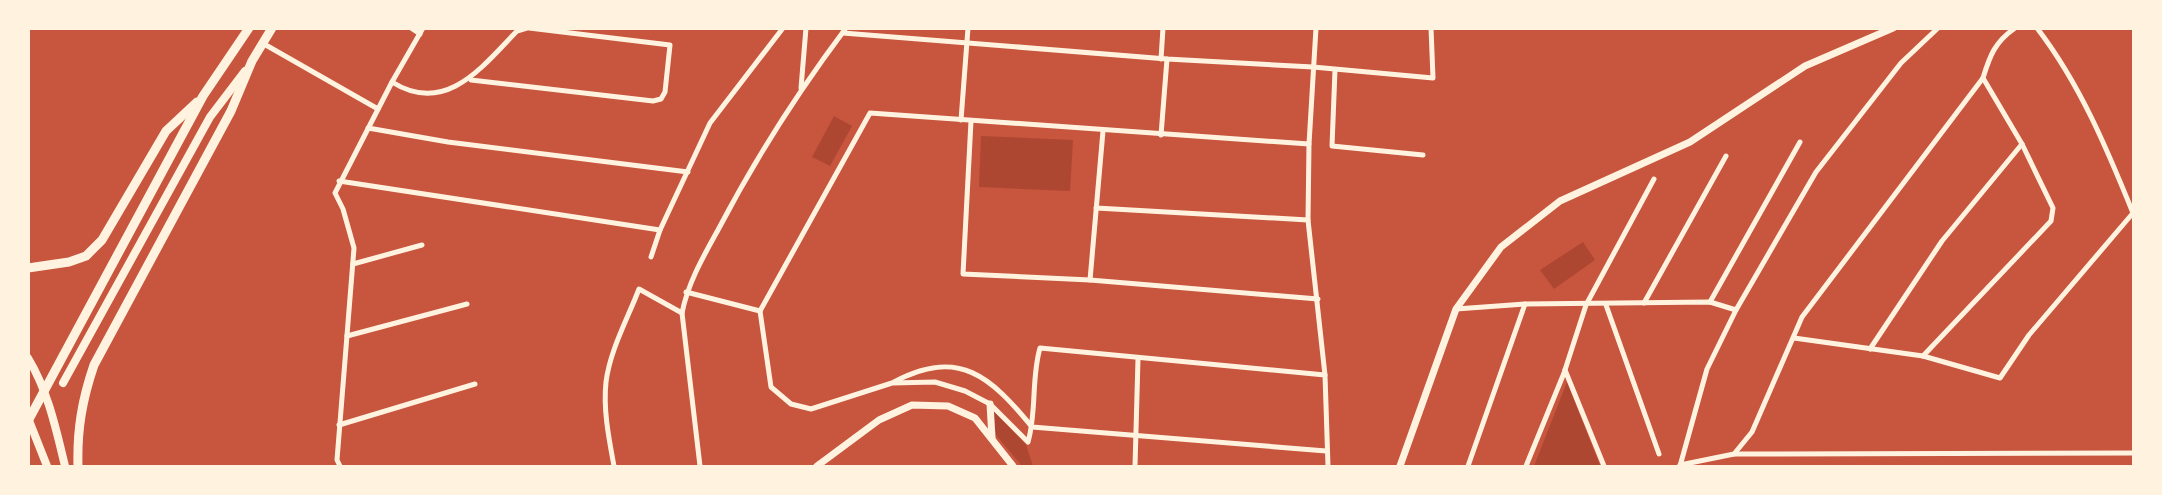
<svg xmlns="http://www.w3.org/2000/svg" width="2162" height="495" font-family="'Alegreya Sans',sans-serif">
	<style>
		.green { fill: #ae4732 }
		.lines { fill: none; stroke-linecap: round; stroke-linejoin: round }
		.minor { stroke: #fff3e0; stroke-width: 5 }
		.tertiary { stroke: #fff3e0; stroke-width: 7 }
		.secondary { stroke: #fff3e0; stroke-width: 8 }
		.primary { stroke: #fff3e0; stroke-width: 9 }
	</style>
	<rect width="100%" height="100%" fill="#c8553d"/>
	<!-- green -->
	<g class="green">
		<path d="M 834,116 L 852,126 L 830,166 L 812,157 Z"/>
		<path d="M 981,136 L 1073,140 L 1070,191 L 979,187 Z"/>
		<path d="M 1583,242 L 1595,260 L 1554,289 L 1540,270 Z"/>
		<path d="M 1567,382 L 1600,466 L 1534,466 Z"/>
		<path d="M 993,410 L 1026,445 L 1033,466 L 1022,466 L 996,435 Z"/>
	</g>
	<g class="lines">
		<!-- minor -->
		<g class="minor">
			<path d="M 411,28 L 420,34"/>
			<path d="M 1316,28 L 1309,144 L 1308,220 L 1325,375 L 1328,466"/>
			<path d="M 843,33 L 1167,59 L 1313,67 L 1433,78 L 1431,28"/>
			<path d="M 264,44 L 378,109"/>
			<path d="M 1161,59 L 1163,28"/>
			<path d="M 1335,70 L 1332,146 L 1423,155"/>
			<path d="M 471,80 L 653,101 L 661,99 L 665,92 L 670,45 L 529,28"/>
			<path d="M 392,82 C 446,116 483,66 517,31 L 527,28"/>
			<path d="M 801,88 L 806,28"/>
			<path d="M 961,120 L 968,28"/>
			<path d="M 971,121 L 963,274 L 1090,280 L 1318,299"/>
			<path d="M 368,128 L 448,142 L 688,172"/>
			<path d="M 1161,135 L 1167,59"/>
			<path d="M 339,181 L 660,230"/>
			<path d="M 1096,208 L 1308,220"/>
			<path d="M 651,257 L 660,230 L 710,123 L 783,28"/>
			<path d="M 353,264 L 422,245"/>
			<path d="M 1090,280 L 1103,131"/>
			<path d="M 686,292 L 760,311"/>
			<path d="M 1710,302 L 1800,142"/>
			<path d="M 1644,303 L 1726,156"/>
			<path d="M 1606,305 L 1659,454"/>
			<path d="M 1456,309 L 1525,304 L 1710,302 L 1736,310"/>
			<path d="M 760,311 L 771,387 L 791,404 L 811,409 L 892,383 L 935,382 L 965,391 L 990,404 L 1028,442 C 1037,411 1031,379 1040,348 L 1325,375"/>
			<path d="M 760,311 L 870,113 L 1309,144"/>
			<path d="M 347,336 L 467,304"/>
			<path d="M 1794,338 L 1923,356 L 2000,378 L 2029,335 L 2133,213 C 2107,149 2080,84 2037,28"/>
			<path d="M 1870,349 L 1942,241 L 2022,144"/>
			<path d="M 1923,356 L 2051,221 L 2053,208 L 2022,144 L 1983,78"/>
			<path d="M 1565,370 L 1604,466"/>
			<path d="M 894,382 C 959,347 991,377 1032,427 L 1326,451"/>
			<path d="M 339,425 L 475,384"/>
			<path d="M 1734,454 L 2134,453"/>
			<path d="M 1680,465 L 1734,454 L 1752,432 L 1802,317 L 1983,78 C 1990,55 1995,42 2015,28"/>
			<path d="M 340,466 L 337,460 L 354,248 L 343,209 L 335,193 L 392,82 L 423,28"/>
			<path d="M 614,466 C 609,439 603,410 606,382 C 610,350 628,318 639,289 L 682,313"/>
			<path d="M 700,466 L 682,313 C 688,283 703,257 718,230 C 755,159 798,92 846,28"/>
			<path d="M 1135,466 L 1138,359"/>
			<path d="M 1468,466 L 1525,304"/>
			<path d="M 1526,466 L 1564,373 L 1586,305 L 1654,179"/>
			<path d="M 1680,466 L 1707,369 L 1736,310 L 1816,172 L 1901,63 L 1938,28"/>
		</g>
		<!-- tertiary -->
		<g class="tertiary">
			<path d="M 990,404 L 992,438"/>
			<path d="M 817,466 L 879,420 L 912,405 L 948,406 L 975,418 L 1013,466"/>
			<path d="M 1400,466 L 1456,309 L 1501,247 L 1560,201 L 1690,142 L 1805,66 L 1893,28"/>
		</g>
		<!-- secondary -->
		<g class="secondary">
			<path d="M 28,358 C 48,391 56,429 65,466"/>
			<path d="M 63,383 L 210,117 L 245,71"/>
			<path d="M 28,418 L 47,466"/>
		</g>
		<!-- primary -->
		<g class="primary">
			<path d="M 28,268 L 69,262 L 86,256 L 102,240 L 166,131 L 197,102"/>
			<path d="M 28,421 L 203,96 L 249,28"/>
			<path d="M 78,466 C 77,430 82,400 94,365 L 231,111 L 252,61 L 272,28"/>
		</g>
	</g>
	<!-- border -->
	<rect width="2162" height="495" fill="none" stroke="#fff3e0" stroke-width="60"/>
</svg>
